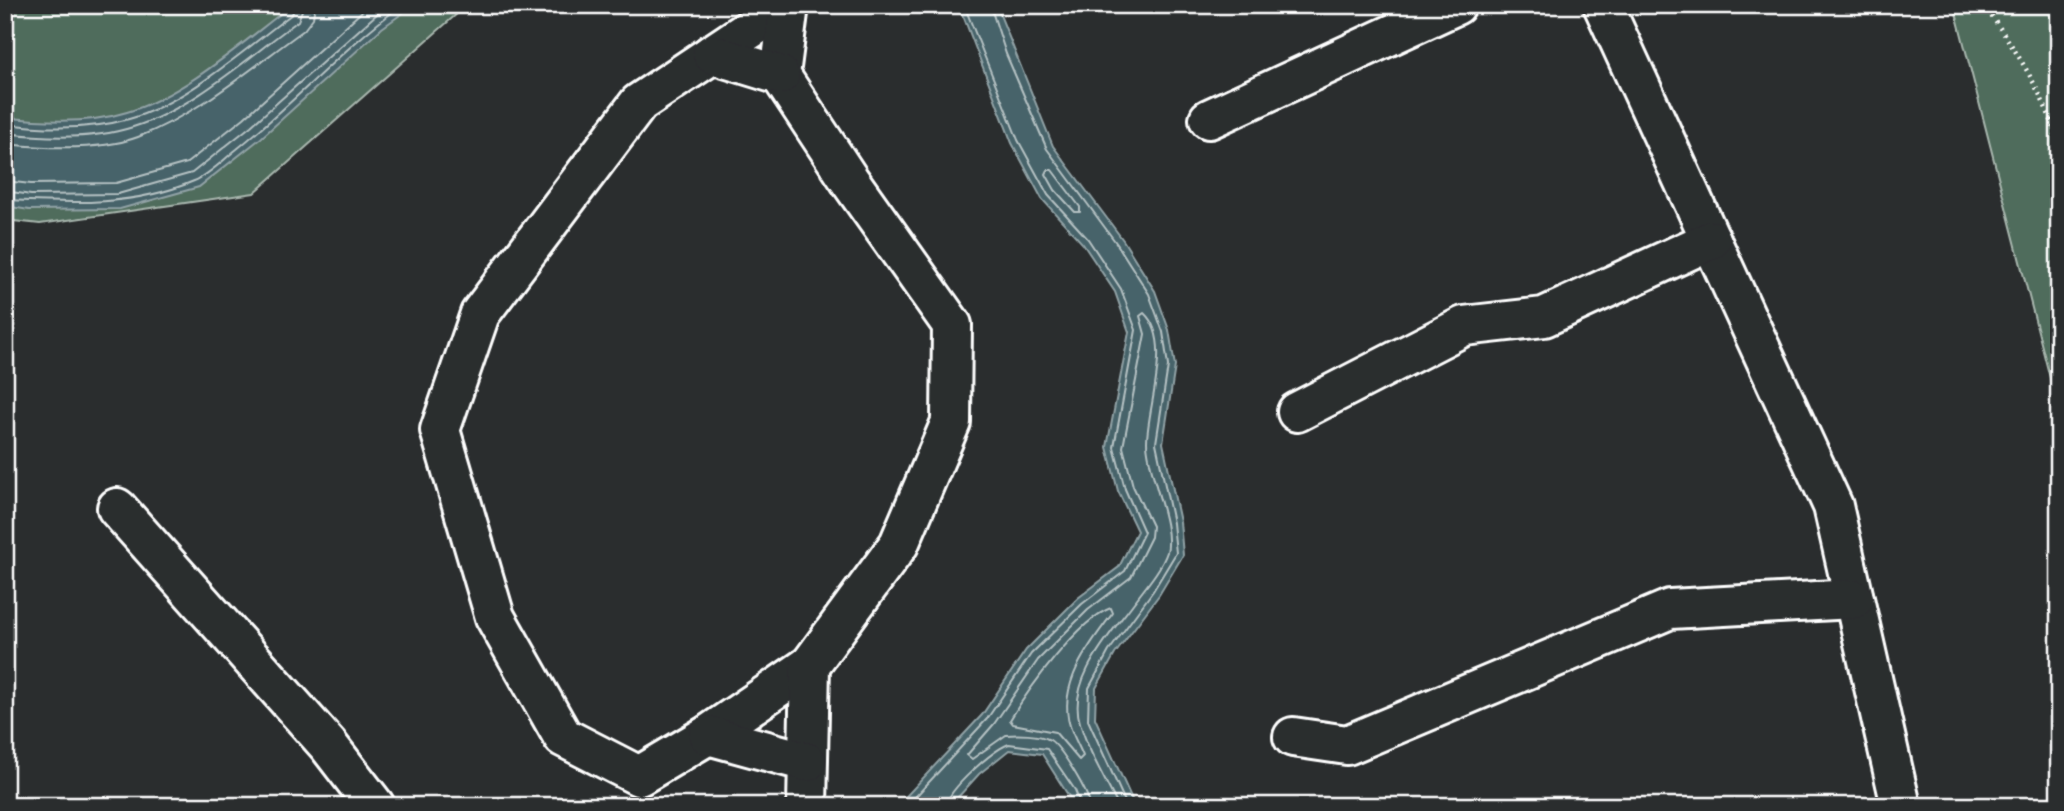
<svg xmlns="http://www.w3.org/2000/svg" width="2064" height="811" font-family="Mynerve,sans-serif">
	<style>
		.green { fill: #506c5c; stroke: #a8b6ae; stroke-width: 2 }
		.water { fill: #47646a; stroke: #91a2a6; stroke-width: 2 }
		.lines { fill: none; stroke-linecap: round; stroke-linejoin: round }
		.shore { stroke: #b5c1c3; stroke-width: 2 }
		.minor-casing { stroke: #fff; stroke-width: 44 }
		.path { stroke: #fff; stroke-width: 4.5; stroke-dasharray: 2 5; stroke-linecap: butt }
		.minor { stroke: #2a2d2e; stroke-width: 38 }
	</style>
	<rect width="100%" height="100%" fill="#2a2d2e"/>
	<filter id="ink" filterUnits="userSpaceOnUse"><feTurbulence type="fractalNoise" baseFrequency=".0143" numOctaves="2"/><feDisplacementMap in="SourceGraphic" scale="14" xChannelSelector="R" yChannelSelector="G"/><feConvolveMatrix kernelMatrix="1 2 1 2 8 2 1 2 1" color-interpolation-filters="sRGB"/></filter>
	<g filter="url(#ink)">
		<!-- green -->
		<g class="green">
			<path d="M 5,5 L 467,5 L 254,193 L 40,224 L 5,220 Z"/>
			<path d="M 1954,5 L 2059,5 L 2059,413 Z"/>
		</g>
		<!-- water -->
		<g class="water">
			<path d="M 292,5 L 414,5 L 382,28 L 261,138 L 199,187 L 120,209 L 29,210 L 5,206 L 5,117 C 44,122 89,124 127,112 C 185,95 244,41 292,5 Z"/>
			<path d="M 955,5 L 996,5 L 1053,146 L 1123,240 L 1155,291 L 1169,330 L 1175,366 L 1163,443 L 1180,522 L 1183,555 L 1159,595 L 1115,654 L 1096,688 L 1095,718 L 1135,806 L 1075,806 L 1042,754 L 1009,750 L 979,774 L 950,806 L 897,806 L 982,715 L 1026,650 L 1078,598 L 1119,567 L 1137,531 L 1118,491 L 1107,447 L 1129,332 L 1115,292 L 1083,244 L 1042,199 L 1012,143 L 964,18 Z"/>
		</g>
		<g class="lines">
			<!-- shore -->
			<g class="shore">
				<path d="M 990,5 L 1006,54 L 1047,149 L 1117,244 L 1149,294 L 1163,332 L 1168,366 L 1156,443 L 1173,523 L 1176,553 L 1153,591 L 1109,651 L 1089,688 L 1088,720 L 1127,806"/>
				<path d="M 5,124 C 45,129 90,130 129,119 C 186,103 245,49 292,14 L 296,5"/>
				<path d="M 5,133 C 46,138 93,140 133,127 C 194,108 247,58 298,21 L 304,5"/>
				<path d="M 5,144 C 44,148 101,151 138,137 C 200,113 251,68 304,30 L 313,18 L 315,5"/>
				<path d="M 1048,170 L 1052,170 L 1080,207 L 1080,212 L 1075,212 L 1055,190 L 1046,174 Z"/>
				<path d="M 5,181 L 31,184 L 116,183 L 187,163 L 244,118 L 369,5"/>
				<path d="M 5,191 L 31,195 L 118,194 L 192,173 L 251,126 L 387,5"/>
				<path d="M 5,200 C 70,203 133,207 194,181 C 209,175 224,159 237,149 C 294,103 343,48 402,5"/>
				<path d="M 1111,608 L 1113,613 C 1090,643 1057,685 1070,726 C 1073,736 1079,746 1083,756 L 1079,760 L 1055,732 L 1013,724 L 1010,720 C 1028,690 1079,619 1111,608 Z"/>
				<path d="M 907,806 L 987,719 L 1031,654 L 1082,604 L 1125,571 L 1144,532 L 1125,489 L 1114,447 L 1136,330 L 1121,289 L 1088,239 L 1048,195 L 1018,140 L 964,5"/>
				<path d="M 946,806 C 948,789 993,750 1009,744 L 1047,749 L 1075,790 L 1081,806"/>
				<path d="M 1090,806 C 1089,793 1061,747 1050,740 C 1039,734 1017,734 1006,735 L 972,759 L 967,755 L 994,724 L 1038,660 L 1088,610 L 1131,577 L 1151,537 L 1152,526 L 1133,486 L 1123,447 L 1145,334 L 1140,316 L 1144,313 C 1174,341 1147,406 1147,442 C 1147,472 1174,525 1167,552 C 1161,570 1143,590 1132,605 C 1109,636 1067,681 1080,723 C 1088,751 1105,779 1118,806"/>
			</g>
			<defs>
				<g id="minor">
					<path d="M 786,5 L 639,103 L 480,314 L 440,430 L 495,617 L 563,737 L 639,776 L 708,735 L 810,665"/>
					<path d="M 789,5 L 780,75 L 850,181 L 952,325 L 951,422 L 899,544 L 810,665 L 807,806"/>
					<path d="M 1603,5 L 1833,506 L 1901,806"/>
					<path d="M 712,54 L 780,75"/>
					<path d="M 1209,119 L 1456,5"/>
					<path d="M 1297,412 L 1464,326 L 1544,317 L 1711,240"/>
					<path d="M 117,508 L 328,745 L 375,806"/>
					<path d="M 708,735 L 807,762"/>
					<path d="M 1293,737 L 1347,745 L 1670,609 L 1854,599"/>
				</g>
			</defs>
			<!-- minor casing -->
			<use href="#minor" class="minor-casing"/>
			<!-- path -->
			<path class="path" d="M 1983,5 C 2015,47 2042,91 2059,142"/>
			<!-- minor -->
			<use href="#minor" class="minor"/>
		</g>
	</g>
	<!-- margin -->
	<rect width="2064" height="811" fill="none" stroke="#2a2d2e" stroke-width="28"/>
	<rect x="14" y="14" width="2036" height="783" fill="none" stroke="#fff" stroke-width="2.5" filter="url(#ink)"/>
</svg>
